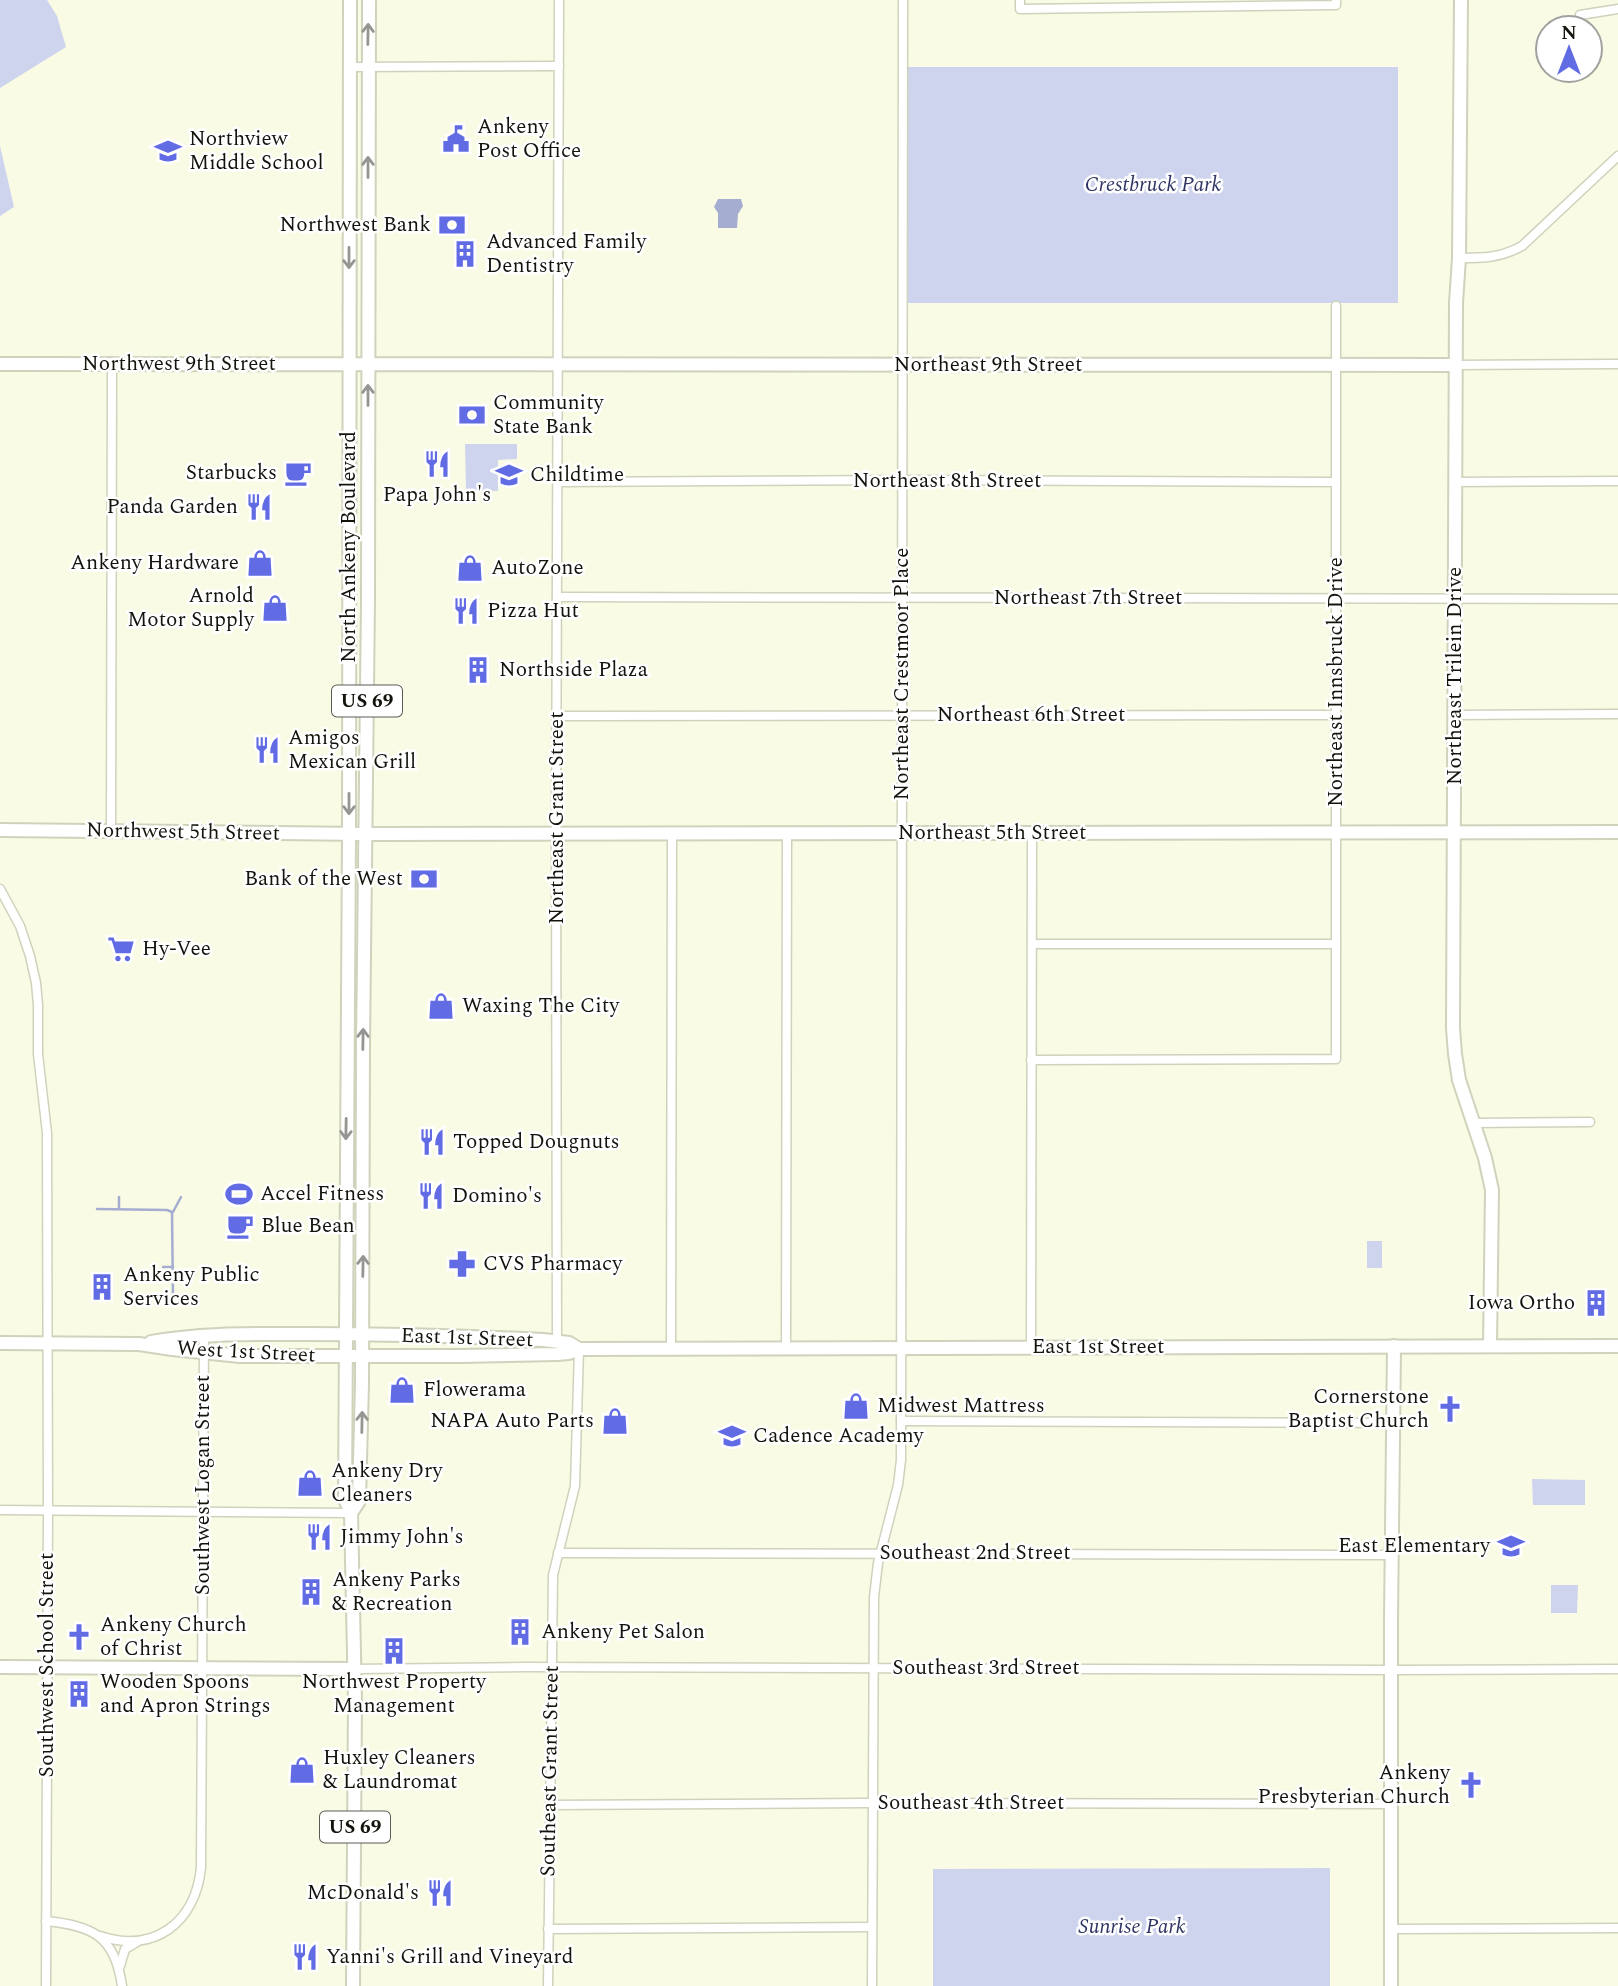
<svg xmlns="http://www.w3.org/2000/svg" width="1618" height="1986" font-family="Spectral,serif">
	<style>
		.green { fill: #ced4ed }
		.water { fill: #a5add1 }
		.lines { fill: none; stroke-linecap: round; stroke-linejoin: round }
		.stream { stroke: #a5add1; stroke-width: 2.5 }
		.street-casing { stroke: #d0d2bc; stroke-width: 11 }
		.secondary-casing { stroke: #d0d2bc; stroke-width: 16 }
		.primary-casing { stroke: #d0d2bc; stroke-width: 16 }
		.street { stroke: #fff; stroke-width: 8 }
		.secondary { stroke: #fff; stroke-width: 12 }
		.primary { stroke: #fff; stroke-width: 12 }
		.oneway { stroke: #959592 }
		.labels { text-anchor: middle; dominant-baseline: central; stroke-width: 5; stroke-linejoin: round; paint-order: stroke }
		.shield { fill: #fff; stroke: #5a5a56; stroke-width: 2 }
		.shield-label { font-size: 19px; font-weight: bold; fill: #14140d }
		.poi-label { font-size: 21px; fill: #14140d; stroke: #fff; text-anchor: start }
		.park-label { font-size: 21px; font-style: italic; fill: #2e3463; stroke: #fff }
		.street-label { font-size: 21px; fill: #14140d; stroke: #fff }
	</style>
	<rect width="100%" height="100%" fill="#f9fbe5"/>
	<!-- green -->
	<g class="green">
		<path d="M 0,0 L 47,0 L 57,16 L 66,47 L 0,88 Z"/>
		<rect x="908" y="67" width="490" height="236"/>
		<path d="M 0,146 L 14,207 L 0,216 Z"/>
		<path d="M 465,444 L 517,444 L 517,459 L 498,460 L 498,491 L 466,490 Z"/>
		<rect x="1367" y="1241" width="15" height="27"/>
		<path d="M 1532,1479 L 1585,1480 L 1585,1505 L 1533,1505 Z"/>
		<path d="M 1551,1585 L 1578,1585 L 1577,1613 L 1551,1613 Z"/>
		<path d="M 1330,1868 L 1330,1986 L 933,1986 L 933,1869 Z"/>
	</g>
	<!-- water -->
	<path class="water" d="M 718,199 L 741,199 L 743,206 L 738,214 L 737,228 L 718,228 L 718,213 L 714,207 Z"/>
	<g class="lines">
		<!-- stream -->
		<g class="stream">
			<path d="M 119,1208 L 119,1197"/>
			<path d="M 97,1209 L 167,1210 L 172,1212 L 173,1298"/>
			<path d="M 173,1212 L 181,1197"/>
			<path d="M 163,1267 L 173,1267"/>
		</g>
		<defs>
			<g id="street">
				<path d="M 1020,0 L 1020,9 L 1336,5 L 1336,0"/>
				<path d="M 1580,15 L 1618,9"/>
				<path d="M 349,67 L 559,66"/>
				<path d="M 1459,258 C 1484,258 1500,258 1522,246 L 1618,156"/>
				<path d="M 1456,365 L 1618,364"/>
				<path d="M 559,482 L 912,480 L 1336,482"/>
				<path d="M 1456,482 L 1618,481"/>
				<path d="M 557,597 L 1618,599"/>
				<path d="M 1455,715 L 1618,714"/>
				<path d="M 558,716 L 1336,715"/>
				<path d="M 111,832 L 112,365"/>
				<path d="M 0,889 L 20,926 L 30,956 L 36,983 L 38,1005 L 38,1054 L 47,1133 L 48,1510 L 46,1986"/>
				<path d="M 1032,944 L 1336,944"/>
				<path d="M 1031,1060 L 1336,1059 L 1336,306"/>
				<path d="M 1472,1123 L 1590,1122"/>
				<path d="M 557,1342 L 556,844 L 559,0"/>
				<path d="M 1031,1347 L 1032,832"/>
				<path d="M 786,1348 L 787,833"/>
				<path d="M 671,1349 L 672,834"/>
				<path d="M 901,1421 L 1393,1423"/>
				<path d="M 0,1510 L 351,1513"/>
				<path d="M 558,1553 L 1392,1555"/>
				<path d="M 355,1669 L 524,1667 L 1392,1670 L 1618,1669"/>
				<path d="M 550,1805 L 862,1803 L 1392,1804"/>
				<path d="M 46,1921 C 93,1926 115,1936 122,1986"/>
				<path d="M 548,1929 L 871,1927"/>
				<path d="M 1391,1929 L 1618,1928"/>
				<path d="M 100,1936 C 154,1954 195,1923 201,1868 L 204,1336"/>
				<path d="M 120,1966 L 125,1949 L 137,1942"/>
				<path d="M 548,1986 L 553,1575 L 575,1486 L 579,1349"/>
				<path d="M 872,1986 L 874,1597 L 878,1563 L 898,1485 L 901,1460 L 903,0"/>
			</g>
			<g id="secondary">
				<path d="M 1461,0 L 1459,258 L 1456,303 L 1453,1028 L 1455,1054 L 1459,1080 L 1485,1158 L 1492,1190 L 1490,1346"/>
				<path d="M 0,364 L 1456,365"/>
				<path d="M 0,830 L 365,834 L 1618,832"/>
				<path d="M 151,1342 C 200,1333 251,1334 301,1334 C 382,1334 463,1336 543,1340 L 569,1343 L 579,1349"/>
				<path d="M 0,1343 L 139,1344 L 172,1349 L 240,1356 L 460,1356 L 557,1354 L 569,1353 L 579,1349 L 1618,1346"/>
				<path d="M 0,1667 L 355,1669"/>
				<path d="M 1391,1986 L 1391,1620 L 1394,1346"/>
			</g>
			<g id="primary">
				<path d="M 350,0 L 349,834 L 345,1499 L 351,1513 L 355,1701 L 353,1986"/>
				<path d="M 351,1513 L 359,1501 L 362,1383 L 363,1045 L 368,600 L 369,0"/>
			</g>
		</defs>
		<!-- street casing -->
		<use href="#street" class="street-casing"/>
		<!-- secondary casing -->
		<use href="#secondary" class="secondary-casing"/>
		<!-- primary casing -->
		<use href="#primary" class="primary-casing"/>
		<!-- street -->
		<use href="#street" class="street"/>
		<!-- secondary -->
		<use href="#secondary" class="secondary"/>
		<!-- primary -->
		<use href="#primary" class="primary"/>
	</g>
	<!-- one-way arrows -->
	<defs><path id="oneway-shaft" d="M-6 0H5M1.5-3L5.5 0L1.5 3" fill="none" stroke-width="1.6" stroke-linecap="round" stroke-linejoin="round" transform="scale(1.75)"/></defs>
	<g class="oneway">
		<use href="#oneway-shaft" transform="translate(368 34) rotate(-89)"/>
		<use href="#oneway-shaft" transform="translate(368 167) rotate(-90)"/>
		<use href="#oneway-shaft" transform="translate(349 258) rotate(90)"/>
		<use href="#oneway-shaft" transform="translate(368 395) rotate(-90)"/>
		<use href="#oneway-shaft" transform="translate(349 804) rotate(90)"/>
		<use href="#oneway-shaft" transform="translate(363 1039) rotate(-89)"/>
		<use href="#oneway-shaft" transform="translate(346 1129) rotate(91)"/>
		<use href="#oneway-shaft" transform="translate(363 1266) rotate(-89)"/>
		<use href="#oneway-shaft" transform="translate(362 1422) rotate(-89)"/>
	</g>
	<!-- icons -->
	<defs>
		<symbol id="civic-bare" viewBox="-9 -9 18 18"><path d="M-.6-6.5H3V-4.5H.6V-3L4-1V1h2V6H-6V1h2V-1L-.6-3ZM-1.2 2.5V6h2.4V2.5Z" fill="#616be3" stroke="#fff" stroke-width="2.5" paint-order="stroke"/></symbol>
		<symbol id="school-bare" viewBox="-9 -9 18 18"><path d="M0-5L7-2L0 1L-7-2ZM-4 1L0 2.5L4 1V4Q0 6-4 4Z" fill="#616be3" stroke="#fff" stroke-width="2.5" paint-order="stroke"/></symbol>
		<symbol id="bank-bare" viewBox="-9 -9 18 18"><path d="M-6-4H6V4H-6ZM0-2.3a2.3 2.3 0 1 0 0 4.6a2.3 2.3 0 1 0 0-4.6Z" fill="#616be3" stroke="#fff" stroke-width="2.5" paint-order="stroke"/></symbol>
		<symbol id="building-bare" viewBox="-9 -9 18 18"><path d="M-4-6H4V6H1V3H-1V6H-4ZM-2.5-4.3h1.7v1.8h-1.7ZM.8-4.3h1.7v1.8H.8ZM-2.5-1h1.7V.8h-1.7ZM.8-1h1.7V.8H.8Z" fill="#616be3" stroke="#fff" stroke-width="2.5" paint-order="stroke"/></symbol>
		<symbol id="restaurant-bare" viewBox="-9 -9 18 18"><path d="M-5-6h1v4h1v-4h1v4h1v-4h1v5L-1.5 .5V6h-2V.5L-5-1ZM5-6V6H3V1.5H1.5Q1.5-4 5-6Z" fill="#616be3" stroke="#fff" stroke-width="2.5" paint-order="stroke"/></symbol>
		<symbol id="cafe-bare" viewBox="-9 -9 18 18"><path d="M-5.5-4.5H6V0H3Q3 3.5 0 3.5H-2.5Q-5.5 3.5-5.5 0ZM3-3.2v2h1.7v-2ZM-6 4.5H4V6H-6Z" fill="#616be3" stroke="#fff" stroke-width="2.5" paint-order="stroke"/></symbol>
		<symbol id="shop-bare" viewBox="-9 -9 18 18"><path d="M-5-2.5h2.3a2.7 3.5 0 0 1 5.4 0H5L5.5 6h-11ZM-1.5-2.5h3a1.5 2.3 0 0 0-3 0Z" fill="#616be3" stroke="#fff" stroke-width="2.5" paint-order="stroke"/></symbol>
		<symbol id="supermarket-bare" viewBox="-9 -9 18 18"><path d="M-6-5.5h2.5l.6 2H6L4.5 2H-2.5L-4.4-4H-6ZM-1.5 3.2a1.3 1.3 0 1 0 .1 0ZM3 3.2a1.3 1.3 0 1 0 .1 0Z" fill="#616be3" stroke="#fff" stroke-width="2.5" paint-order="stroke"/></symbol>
		<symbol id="stadium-bare" viewBox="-9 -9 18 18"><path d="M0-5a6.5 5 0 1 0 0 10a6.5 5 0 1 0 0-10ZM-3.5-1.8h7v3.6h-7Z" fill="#616be3" stroke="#fff" stroke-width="2.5" paint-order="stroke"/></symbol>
		<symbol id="pharmacy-bare" viewBox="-9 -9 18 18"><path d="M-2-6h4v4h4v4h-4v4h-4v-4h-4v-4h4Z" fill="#616be3" stroke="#fff" stroke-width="2.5" paint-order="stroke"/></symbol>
		<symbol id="church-bare" viewBox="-9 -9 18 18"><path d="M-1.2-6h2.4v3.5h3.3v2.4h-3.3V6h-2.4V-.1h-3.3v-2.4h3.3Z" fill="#616be3" stroke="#fff" stroke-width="2.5" paint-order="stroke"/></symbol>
	</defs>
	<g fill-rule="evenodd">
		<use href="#civic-bare" x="437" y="120" width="38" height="38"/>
		<use href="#school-bare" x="149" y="132" width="38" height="38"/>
		<use href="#bank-bare" x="433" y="206" width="38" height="38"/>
		<use href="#building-bare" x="446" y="235" width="38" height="38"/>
		<use href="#bank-bare" x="453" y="396" width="38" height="38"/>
		<use href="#restaurant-bare" x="418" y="445" width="38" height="38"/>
		<use href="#cafe-bare" x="279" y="454" width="38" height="38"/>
		<use href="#school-bare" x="490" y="456" width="38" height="38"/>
		<use href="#restaurant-bare" x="240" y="488" width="38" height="38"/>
		<use href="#shop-bare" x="241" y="544" width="38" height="38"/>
		<use href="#shop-bare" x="451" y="549" width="38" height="38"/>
		<use href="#shop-bare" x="256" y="589" width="38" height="38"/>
		<use href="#restaurant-bare" x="447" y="592" width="38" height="38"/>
		<use href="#building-bare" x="459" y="651" width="38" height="38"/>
		<use href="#restaurant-bare" x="248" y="731" width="38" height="38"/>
		<use href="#bank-bare" x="405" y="860" width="38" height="38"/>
		<use href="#supermarket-bare" x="102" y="930" width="38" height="38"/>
		<use href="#shop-bare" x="422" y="987" width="38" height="38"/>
		<use href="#restaurant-bare" x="413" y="1123" width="38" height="38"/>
		<use href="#stadium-bare" x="220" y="1175" width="38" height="38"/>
		<use href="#restaurant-bare" x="412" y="1177" width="38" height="38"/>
		<use href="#cafe-bare" x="221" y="1207" width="38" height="38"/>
		<use href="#pharmacy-bare" x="443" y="1245" width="38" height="38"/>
		<use href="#building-bare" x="83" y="1268" width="38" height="38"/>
		<use href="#building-bare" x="1577" y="1284" width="38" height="38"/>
		<use href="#shop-bare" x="383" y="1371" width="38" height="38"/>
		<use href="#shop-bare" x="837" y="1387" width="38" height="38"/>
		<use href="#church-bare" x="1431" y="1390" width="38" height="38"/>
		<use href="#shop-bare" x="596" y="1402" width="38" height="38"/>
		<use href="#school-bare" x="713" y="1417" width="38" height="38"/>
		<use href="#shop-bare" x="291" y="1464" width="38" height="38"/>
		<use href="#restaurant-bare" x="300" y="1518" width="38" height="38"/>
		<use href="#school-bare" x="1492" y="1527" width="38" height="38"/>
		<use href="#building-bare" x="292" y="1573" width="38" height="38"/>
		<use href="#building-bare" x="501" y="1613" width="38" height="38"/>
		<use href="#church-bare" x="60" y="1618" width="38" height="38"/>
		<use href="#building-bare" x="375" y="1632" width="38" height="38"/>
		<use href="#building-bare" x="60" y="1675" width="38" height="38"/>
		<use href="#shop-bare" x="283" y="1751" width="38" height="38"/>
		<use href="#church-bare" x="1452" y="1766" width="38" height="38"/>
		<use href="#restaurant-bare" x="421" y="1874" width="38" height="38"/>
		<use href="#restaurant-bare" x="286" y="1938" width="38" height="38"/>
	</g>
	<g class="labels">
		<!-- shield labels -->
		<g class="shield">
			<rect x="332" y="685.5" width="70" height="31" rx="5"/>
			<rect x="320" y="1811.5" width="70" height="31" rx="5"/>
		</g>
		<g class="shield-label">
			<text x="367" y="701">US 69</text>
			<text x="355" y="1827">US 69</text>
		</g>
		<!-- poi labels -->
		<g class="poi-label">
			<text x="477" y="127">Ankeny<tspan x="477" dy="24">Post Office</tspan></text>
			<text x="189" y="139">Northview<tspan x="189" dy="24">Middle School</tspan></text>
			<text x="431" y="225" text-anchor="end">Northwest Bank</text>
			<text x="486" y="242">Advanced Family<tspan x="486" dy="24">Dentistry</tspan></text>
			<text x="493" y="403">Community<tspan x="493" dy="24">State Bank</tspan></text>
			<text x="277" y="473" text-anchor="end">Starbucks</text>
			<text x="530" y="475">Childtime</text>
			<text x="437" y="495" text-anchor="middle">Papa John's</text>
			<text x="238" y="507" text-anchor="end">Panda Garden</text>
			<text x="239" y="563" text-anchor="end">Ankeny Hardware</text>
			<text x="491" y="568">AutoZone</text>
			<text x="254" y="596" text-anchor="end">Arnold<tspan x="254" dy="24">Motor Supply</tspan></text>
			<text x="487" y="611">Pizza Hut</text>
			<text x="499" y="670">Northside Plaza</text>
			<text x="288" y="738">Amigos<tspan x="288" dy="24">Mexican Grill</tspan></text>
			<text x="403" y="879" text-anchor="end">Bank of the West</text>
			<text x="142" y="949">Hy-Vee</text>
			<text x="462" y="1006">Waxing The City</text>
			<text x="453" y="1142">Topped Dougnuts</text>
			<text x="260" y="1194">Accel Fitness</text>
			<text x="452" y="1196">Domino's</text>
			<text x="261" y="1226">Blue Bean</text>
			<text x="483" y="1264">CVS Pharmacy</text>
			<text x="123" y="1275">Ankeny Public<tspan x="123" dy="24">Services</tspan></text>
			<text x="1575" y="1303" text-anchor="end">Iowa Ortho</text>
			<text x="423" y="1390">Flowerama</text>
			<text x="1429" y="1397" text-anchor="end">Cornerstone<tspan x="1429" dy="24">Baptist Church</tspan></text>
			<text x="877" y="1406">Midwest Mattress</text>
			<text x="594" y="1421" text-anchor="end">NAPA Auto Parts</text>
			<text x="753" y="1436">Cadence Academy</text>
			<text x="331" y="1471">Ankeny Dry<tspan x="331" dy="24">Cleaners</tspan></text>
			<text x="340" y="1537">Jimmy John's</text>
			<text x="1490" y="1546" text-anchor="end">East Elementary</text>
			<text x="332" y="1580">Ankeny Parks<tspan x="332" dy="24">&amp; Recreation</tspan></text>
			<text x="100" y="1625">Ankeny Church<tspan x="100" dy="24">of Christ</tspan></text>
			<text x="541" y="1632">Ankeny Pet Salon</text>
			<text x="100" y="1682">Wooden Spoons<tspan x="100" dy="24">and Apron Strings</tspan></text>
			<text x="394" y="1682" text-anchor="middle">Northwest Property<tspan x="394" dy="24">Management</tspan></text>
			<text x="323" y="1758">Huxley Cleaners<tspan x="323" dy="24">&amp; Laundromat</tspan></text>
			<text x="1450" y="1773" text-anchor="end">Ankeny<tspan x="1450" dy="24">Presbyterian Church</tspan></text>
			<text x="419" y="1893" text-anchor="end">McDonald's</text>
			<text x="326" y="1957">Yanni's Grill and Vineyard</text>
		</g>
		<!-- park labels -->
		<g class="park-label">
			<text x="1153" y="185">Crestbruck Park</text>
			<text x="1132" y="1927">Sunrise Park</text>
		</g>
		<!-- street labels -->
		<g class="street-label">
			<text x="179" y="364">Northwest 9th Street</text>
			<text x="988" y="365">Northeast 9th Street</text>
			<text x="947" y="481">Northeast 8th Street</text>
			<text transform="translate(349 547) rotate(-90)">North Ankeny Boulevard</text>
			<text x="1088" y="598">Northeast 7th Street</text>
			<text transform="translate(902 674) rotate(-90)">Northeast Crestmoor Place</text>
			<text transform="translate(1455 676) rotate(-90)">Northeast Trilein Drive</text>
			<text transform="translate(1336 682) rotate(-90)">Northeast Innsbruck Drive</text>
			<text x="1031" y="715">Northeast 6th Street</text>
			<text transform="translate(557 818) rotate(-90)">Northeast Grant Street</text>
			<text transform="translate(183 832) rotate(1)">Northwest 5th Street</text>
			<text x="992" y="833">Northeast 5th Street</text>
			<text transform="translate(467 1338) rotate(2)">East 1st Street</text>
			<text x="1098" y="1347">East 1st Street</text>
			<text transform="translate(246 1352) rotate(3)">West 1st Street</text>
			<text transform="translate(203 1485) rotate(-90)">Southwest Logan Street</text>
			<text x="975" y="1553">Southeast 2nd Street</text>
			<text transform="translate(47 1665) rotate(-90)">Southwest School Street</text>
			<text x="986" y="1668">Southeast 3rd Street</text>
			<text transform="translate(550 1771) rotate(-89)">Southeast Grant Street</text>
			<text x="971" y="1803">Southeast 4th Street</text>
		</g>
	</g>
	<!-- north arrow -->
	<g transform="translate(1569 49)"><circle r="33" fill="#ffffff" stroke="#a1a19e" stroke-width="2"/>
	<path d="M0-5L12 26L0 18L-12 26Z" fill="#616be3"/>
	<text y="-10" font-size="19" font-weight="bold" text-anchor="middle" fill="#14140d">N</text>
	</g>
</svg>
